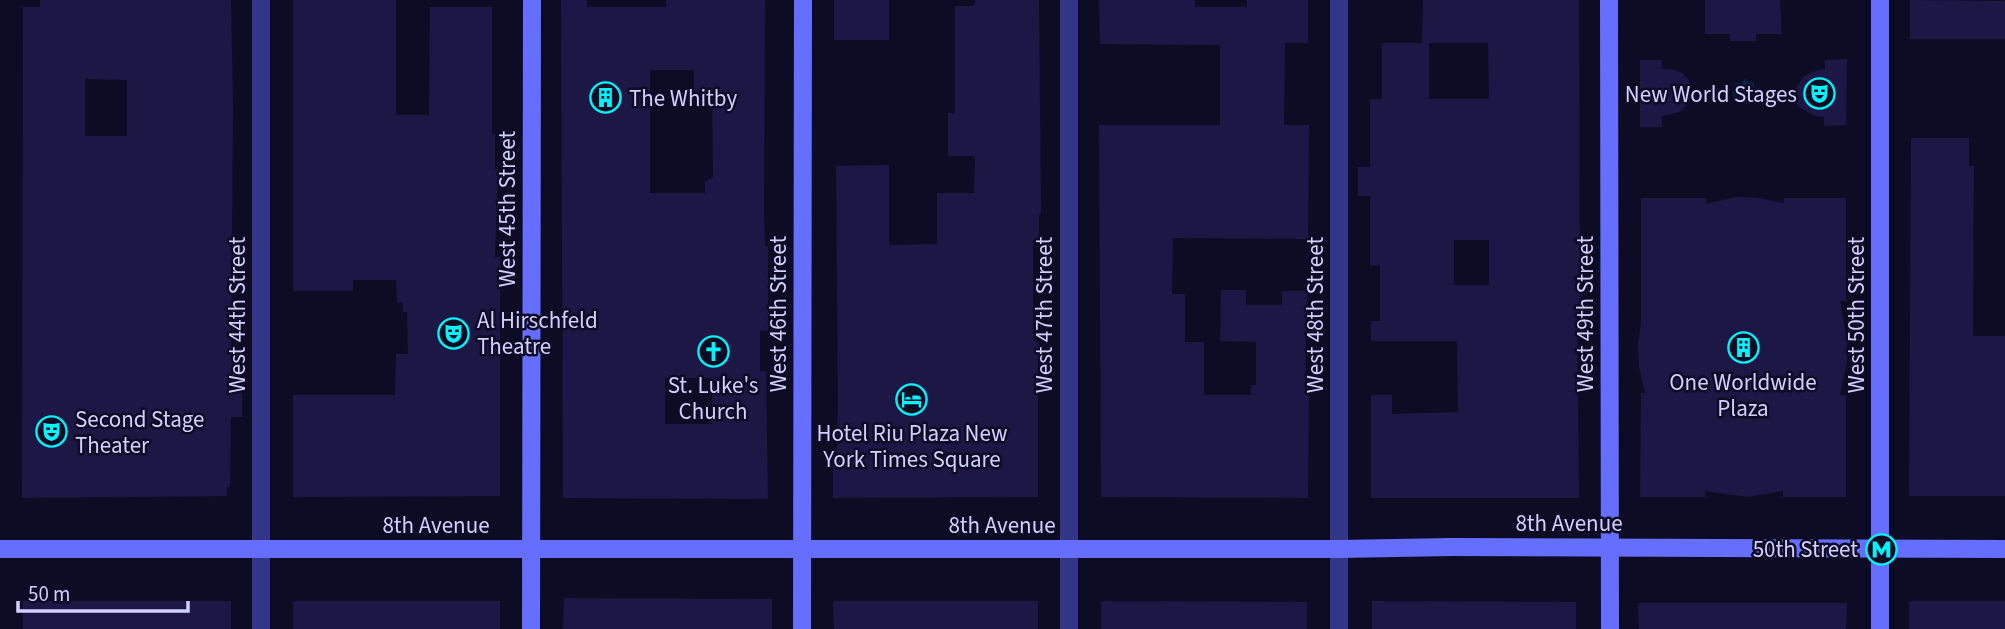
<svg xmlns="http://www.w3.org/2000/svg" width="2005" height="629" font-family="'Source Sans 3',sans-serif">
	<style>
		.water { fill: #072447 }
		.building { fill: #1d1746; fill-rule: evenodd }
		.lines { fill: none; stroke-linecap: round; stroke-linejoin: round }
		.street { stroke: #333687; stroke-width: 18 }
		.secondary { stroke: #666eff; stroke-width: 18 }
		.labels { text-anchor: middle; dominant-baseline: central; stroke-width: 5; stroke-linejoin: round; paint-order: stroke }
		.poi-label { font-size: 23px; fill: #d1cfff; stroke: #0e0c24; text-anchor: start }
		.street-label { font-size: 23px; fill: #d1cfff; stroke: #0e0c24 }
	</style>
	<rect width="100%" height="100%" fill="#0e0c24"/>
	<!-- water -->
	<path class="water" d="M 1745,79 L 1749,83 L 1754,82 L 1754,87 L 1758,91 L 1754,95 L 1754,101 L 1749,101 L 1744,105 L 1740,101 L 1735,101 L 1732,92 L 1735,88 L 1735,83 L 1741,83 Z"/>
	<!-- building -->
	<g class="building">
		<path d="M 40,0 L 231,0 L 233,107 L 231,358 L 242,358 L 242,417 L 231,417 L 230,487 L 227,487 L 227,496 L 22,498 L 23,7 L 40,7 ZM 85,79 L 127,80 L 127,136 L 85,136 Z"/>
		<path d="M 293,0 L 396,0 L 396,115 L 429,115 L 430,7 L 492,7 L 492,134 L 495,134 L 495,170 L 498,169 L 495,257 L 500,257 L 500,496 L 293,497 L 293,395 L 395,395 L 396,354 L 408,354 L 407,312 L 403,312 L 403,303 L 397,303 L 396,280 L 353,280 L 353,291 L 293,291 Z"/>
		<path d="M 561,0 L 587,0 L 587,7 L 666,7 L 666,0 L 765,0 L 764,211 L 765,246 L 768,246 L 768,331 L 760,331 L 760,371 L 766,371 L 768,499 L 563,498 ZM 650,70 L 694,70 L 694,91 L 712,91 L 713,177 L 705,182 L 705,193 L 650,193 ZM 665,378 L 712,378 L 712,424 L 665,424 Z"/>
		<rect x="834" y="0" width="55" height="40"/>
		<path d="M 975,0 L 1039,0 L 1041,214 L 1039,214 L 1039,240 L 1033,240 L 1033,342 L 1038,342 L 1038,497 L 833,498 L 833,451 L 837,451 L 838,403 L 836,166 L 889,165 L 889,245 L 937,244 L 937,193 L 974,193 L 975,156 L 948,156 L 948,113 L 955,113 L 955,6 L 974,6 Z"/>
		<path d="M 1099,0 L 1195,0 L 1195,7 L 1247,7 L 1247,0 L 1308,0 L 1308,43 L 1285,43 L 1284,125 L 1309,125 L 1308,239 L 1173,238 L 1172,294 L 1185,294 L 1185,342 L 1204,342 L 1204,395 L 1251,395 L 1251,385 L 1256,385 L 1256,342 L 1220,341 L 1221,290 L 1246,290 L 1246,305 L 1282,305 L 1282,291 L 1307,291 L 1305,384 L 1309,384 L 1308,498 L 1101,497 L 1099,125 L 1220,125 L 1220,45 L 1100,44 Z"/>
		<path d="M 1423,0 L 1579,0 L 1580,317 L 1577,317 L 1579,498 L 1371,498 L 1371,395 L 1392,395 L 1392,414 L 1458,412 L 1457,341 L 1371,341 L 1371,321 L 1380,321 L 1380,265 L 1370,266 L 1370,196 L 1358,196 L 1358,167 L 1370,167 L 1370,99 L 1382,99 L 1382,43 L 1429,43 L 1429,99 L 1489,99 L 1488,43 L 1422,43 ZM 1454,240 L 1489,240 L 1489,285 L 1454,285 Z"/>
		<path d="M 1705,0 L 1780,0 L 1782,34 L 1756,34 L 1756,41 L 1730,41 L 1730,34 L 1705,34 Z"/>
		<path d="M 1910,0 L 2005,1 L 2005,39 L 1910,39 Z"/>
		<path d="M 1847,59 L 1846,125 L 1824,126 L 1824,117 L 1814,116 L 1798,106 L 1794,96 L 1796,88 L 1804,76 L 1817,70 L 1825,69 L 1825,60 Z"/>
		<path d="M 1640,60 L 1662,60 L 1662,69 L 1672,69 L 1682,73 L 1688,79 L 1692,87 L 1690,102 L 1680,112 L 1662,116 L 1662,127 L 1640,127 Z"/>
		<path d="M 1911,138 L 1969,138 L 1969,166 L 1974,166 L 1973,336 L 2005,336 L 2005,496 L 1909,496 Z"/>
		<path d="M 1736,197 L 1758,198 L 1784,203 L 1784,198 L 1846,198 L 1846,301 L 1840,301 L 1847,340 L 1847,362 L 1840,395 L 1846,395 L 1846,497 L 1783,497 L 1783,491 L 1748,497 L 1705,491 L 1705,497 L 1640,497 L 1641,393 L 1645,393 L 1639,367 L 1638,345 L 1641,322 L 1641,198 L 1706,198 L 1706,204 Z"/>
		<path d="M 564,598 L 772,599 L 772,629 L 563,629 Z"/>
		<rect x="23" y="601" width="208" height="28"/>
		<rect x="293" y="601" width="207" height="28"/>
		<path d="M 833,601 L 1038,601 L 1038,629 L 834,629 Z"/>
		<path d="M 1101,601 L 1307,602 L 1307,629 L 1101,629 Z"/>
		<path d="M 1372,601 L 1576,602 L 1576,629 L 1372,629 Z"/>
		<rect x="1909" y="601" width="96" height="28"/>
		<path d="M 1638,603 L 1847,603 L 1846,629 L 1639,629 Z"/>
	</g>
	<g class="lines">
		<!-- street -->
		<g class="street">
			<path d="M 261,0 L 261,629"/>
			<path d="M 1069,0 L 1069,629"/>
			<path d="M 1339,0 L 1339,629"/>
		</g>
		<!-- secondary -->
		<g class="secondary">
			<path d="M 1609,0 L 1610,629"/>
			<path d="M 1880,0 L 1880,629"/>
			<path d="M 0,549 L 1339,549 L 1452,547 L 2005,549"/>
			<path d="M 531,629 L 532,0"/>
			<path d="M 802,629 L 803,0"/>
		</g>
	</g>
	<!-- icons -->
	<defs>
		<symbol id="theatre-ring" viewBox="-11 -11 22 22"><circle r="9.5" fill="#0e0c24" stroke="#00f4fa" stroke-width="1.5"/><path d="M-5-5.5Q0-4 5-5.5V0Q5 5 0 6Q-5 5-5 0ZM-3.3-2.5H-1v1.5H-3.3ZM1-2.5H3.3v1.5H1ZM-2.8 1Q0 5.5 2.8 1Z" fill="#00f4fa"/></symbol>
		<symbol id="building-ring" viewBox="-11 -11 22 22"><circle r="9.5" fill="#0e0c24" stroke="#00f4fa" stroke-width="1.5"/><path d="M-4-6H4V6H1V3H-1V6H-4ZM-2.5-4.3h1.7v1.8h-1.7ZM.8-4.3h1.7v1.8H.8ZM-2.5-1h1.7V.8h-1.7ZM.8-1h1.7V.8H.8Z" fill="#00f4fa"/></symbol>
		<symbol id="church-ring" viewBox="-11 -11 22 22"><circle r="9.5" fill="#0e0c24" stroke="#00f4fa" stroke-width="1.5"/><path d="M-1.2-6h2.4v3.5h3.3v2.4h-3.3V6h-2.4V-.1h-3.3v-2.4h3.3Z" fill="#00f4fa"/></symbol>
		<symbol id="hotel-ring" viewBox="-11 -11 22 22"><circle r="9.5" fill="#0e0c24" stroke="#00f4fa" stroke-width="1.5"/><path d="M-6-4.5h1.5V1H6V5H4.5V3h-9V5H-6ZM-4 0a1.8 1.8 0 1 1 3.6 0ZM.5 0V-2.5h3Q6-2.5 6 0Z" fill="#00f4fa"/></symbol>
		<symbol id="metro-ring" viewBox="-11 -11 22 22"><circle r="9.5" fill="#0e0c24" stroke="#00f4fa" stroke-width="1.5"/><path d="M-5.5 5V-5H-3L0 0L3-5H5.5V5H3V-.5L0 4L-3-.5V5Z" fill="#00f4fa"/></symbol>
	</defs>
	<g fill-rule="evenodd">
		<use href="#theatre-ring" x="1802" y="76" width="35" height="35"/>
		<use href="#building-ring" x="588" y="80" width="35" height="35"/>
		<use href="#theatre-ring" x="436" y="316" width="35" height="35"/>
		<use href="#building-ring" x="1726" y="330" width="35" height="35"/>
		<use href="#church-ring" x="696" y="334" width="35" height="35"/>
		<use href="#hotel-ring" x="894" y="382" width="35" height="35"/>
		<use href="#theatre-ring" x="34" y="414" width="35" height="35"/>
		<use href="#metro-ring" x="1864" y="532" width="35" height="35"/>
	</g>
	<g class="labels">
		<!-- poi labels -->
		<g class="poi-label">
			<text x="1797" y="94" text-anchor="end">New World Stages</text>
			<text x="629" y="98">The Whitby</text>
			<text x="477" y="320">Al Hirschfeld<tspan x="477" dy="26">Theatre</tspan></text>
			<text x="1743" y="382" text-anchor="middle">One Worldwide<tspan x="1743" dy="26">Plaza</tspan></text>
			<text x="713" y="385" text-anchor="middle">St. Luke's<tspan x="713" dy="26">Church</tspan></text>
			<text x="75" y="419">Second Stage<tspan x="75" dy="26">Theater</tspan></text>
			<text x="912" y="433" text-anchor="middle">Hotel Riu Plaza New<tspan x="912" dy="26">York Times Square</tspan></text>
			<text x="1858" y="549" text-anchor="end">50th Street</text>
		</g>
		<!-- street labels -->
		<g class="street-label">
			<text transform="translate(507 209) rotate(-90)">West 45th Street</text>
			<text transform="translate(778 314) rotate(-90)">West 46th Street</text>
			<text transform="translate(1585 314) rotate(-90)">West 49th Street</text>
			<text transform="translate(237 315) rotate(-90)">West 44th Street</text>
			<text transform="translate(1044 315) rotate(-90)">West 47th Street</text>
			<text transform="translate(1315 315) rotate(-90)">West 48th Street</text>
			<text transform="translate(1856 315) rotate(-90)">West 50th Street</text>
			<text x="1569" y="523">8th Avenue</text>
			<text x="436" y="525">8th Avenue</text>
			<text x="1002" y="525">8th Avenue</text>
		</g>
	</g>
	<!-- scale -->
	<path d="M18 601v10h170v-10" fill="none" stroke="#d1cfff" stroke-width="3.5"/>
	<text x="28" y="601" font-size="21" fill="#d1cfff" stroke="#0e0c24" stroke-width="5" paint-order="stroke">50 m</text>
</svg>
